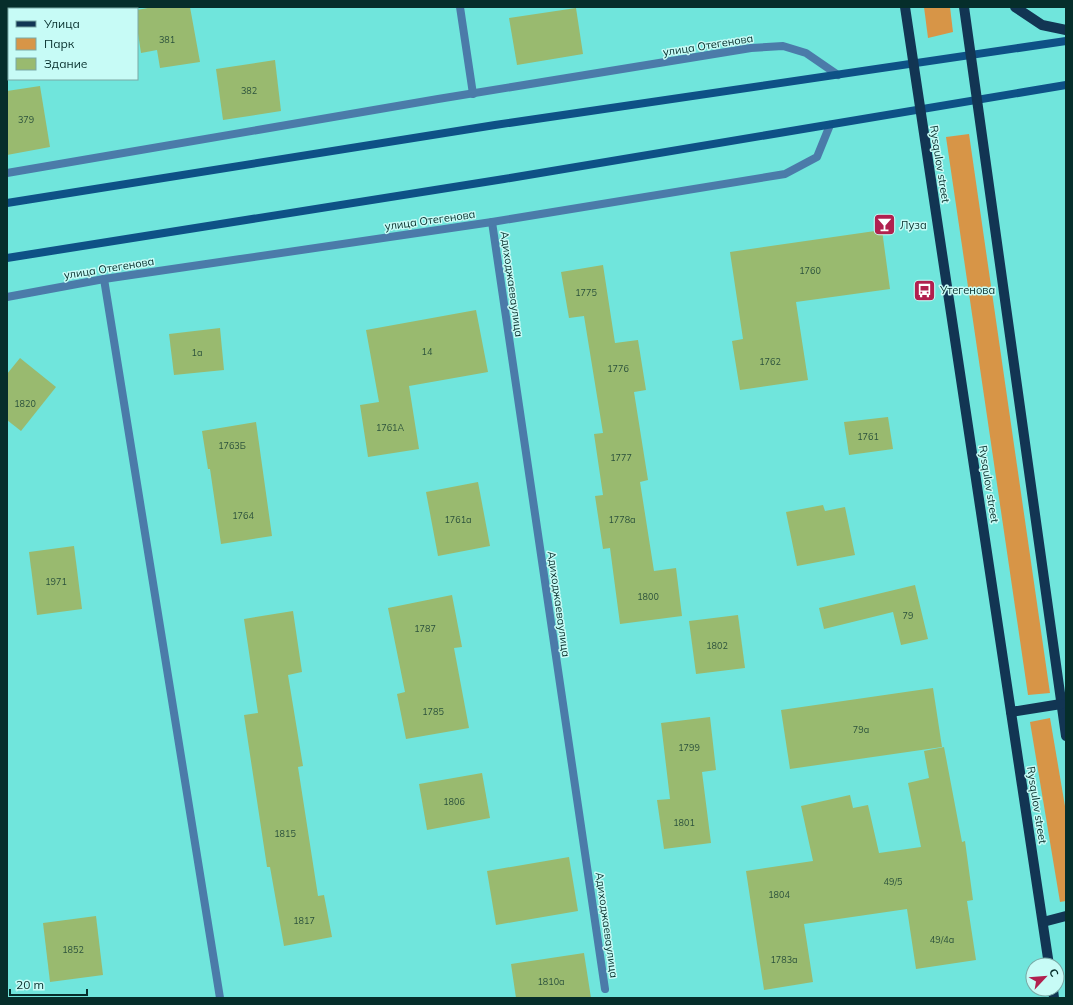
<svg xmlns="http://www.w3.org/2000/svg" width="1073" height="1005" font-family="Mulish,sans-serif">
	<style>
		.green { fill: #d79547 }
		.building { fill: #99ba6f }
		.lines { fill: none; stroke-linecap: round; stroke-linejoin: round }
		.street { stroke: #4b7ba9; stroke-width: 8 }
		.secondary { stroke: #0e5186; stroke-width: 8 }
		.primary { stroke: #123553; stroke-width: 10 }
		.labels { text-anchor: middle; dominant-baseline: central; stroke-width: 3; stroke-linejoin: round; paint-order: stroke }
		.number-label { font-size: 9px; fill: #2b513c }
		.street-label { font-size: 11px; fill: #062e2b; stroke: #c7fbf6 }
		.poi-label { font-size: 11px; fill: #062e2b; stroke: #c7fbf6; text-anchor: start }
	</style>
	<rect width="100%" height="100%" fill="#70e5dc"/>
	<!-- green -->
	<g class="green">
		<path d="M 924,7 L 950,7 L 953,32 L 928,38 Z"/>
		<path d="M 969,134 L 1050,693 L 1028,695 L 946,137 Z"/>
		<path d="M 1050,718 L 1066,812 L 1066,901 L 1060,902 L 1030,722 Z"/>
	</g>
	<!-- building -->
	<g class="building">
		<path d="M 153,7 L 190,7 L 200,62 L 160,68 L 157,50 L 141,53 L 137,27 L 137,10 Z"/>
		<path d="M 576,8 L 583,54 L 517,65 L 509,18 Z"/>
		<path d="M 275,60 L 281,111 L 223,120 L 216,69 Z"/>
		<path d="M 40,86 L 50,147 L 7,155 L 7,91 Z"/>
		<path d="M 882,230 L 890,289 L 796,302 L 808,380 L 740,390 L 732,341 L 743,339 L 730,252 Z"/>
		<path d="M 603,265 L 615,343 L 638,340 L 646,390 L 634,392 L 648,480 L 640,482 L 654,571 L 676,568 L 682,616 L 620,624 L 610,548 L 603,549 L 595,496 L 603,495 L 594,434 L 603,433 L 584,316 L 569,318 L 561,272 Z"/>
		<path d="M 476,310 L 488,372 L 409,386 L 419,449 L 368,457 L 360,405 L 379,402 L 366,330 Z"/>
		<path d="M 220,328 L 224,370 L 174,375 L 169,334 Z"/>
		<path d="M 20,358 L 56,387 L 21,431 L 7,420 L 7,374 Z"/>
		<path d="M 888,417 L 893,449 L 849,455 L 844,422 Z"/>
		<path d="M 256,422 L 272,536 L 221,544 L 210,469 L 208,469 L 202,431 Z"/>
		<path d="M 478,482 L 490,546 L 438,556 L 426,492 Z"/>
		<path d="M 823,505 L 825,511 L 845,507 L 855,555 L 797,566 L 786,512 Z"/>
		<path d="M 74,546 L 82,609 L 37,615 L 29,552 Z"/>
		<path d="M 915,585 L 928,639 L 901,645 L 893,612 L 824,629 L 819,608 Z"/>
		<path d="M 452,595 L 462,647 L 454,648 L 469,728 L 406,739 L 397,694 L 405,692 L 388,608 Z"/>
		<path d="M 293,611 L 302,672 L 288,675 L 303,766 L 298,767 L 318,896 L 324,895 L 332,937 L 284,946 L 270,867 L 267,867 L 244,715 L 258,713 L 244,619 Z"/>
		<path d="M 738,615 L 745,668 L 696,674 L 689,621 Z"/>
		<path d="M 933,688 L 942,747 L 790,769 L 781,710 Z"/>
		<path d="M 710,717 L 716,770 L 702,772 L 711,843 L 664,849 L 657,800 L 670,799 L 661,723 Z"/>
		<path d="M 944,747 L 962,842 L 965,841 L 973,900 L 967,901 L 976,960 L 916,969 L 907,909 L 804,924 L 813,982 L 764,990 L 746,871 L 813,861 L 801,806 L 850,795 L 853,808 L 868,805 L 879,853 L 921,847 L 908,783 L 929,778 L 924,751 Z"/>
		<path d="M 482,773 L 490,818 L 427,830 L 419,784 Z"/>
		<path d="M 569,857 L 578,911 L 496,925 L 487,871 Z"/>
		<path d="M 96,916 L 103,975 L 50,982 L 43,923 Z"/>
		<path d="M 584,953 L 591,998 L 516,998 L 511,964 Z"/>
	</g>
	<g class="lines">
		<!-- street -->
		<g class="street">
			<path d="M 460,7 L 473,94"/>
			<path d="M 7,173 L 438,99 L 751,48 L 783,46 L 806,53 L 838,75"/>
			<path d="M 492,222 L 605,989"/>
			<path d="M 104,279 L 220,998"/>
			<path d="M 7,297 L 104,279 L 492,222 L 785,174 L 817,157 L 830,125"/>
		</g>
		<!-- secondary -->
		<g class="secondary">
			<path d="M 7,203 L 495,125 L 1066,41"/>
			<path d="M 7,258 L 504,179 L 1066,85"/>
		</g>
		<!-- primary -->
		<g class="primary">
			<path d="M 905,7 L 1049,965"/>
			<path d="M 964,7 L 1066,736"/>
			<path d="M 1015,7 L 1042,25 L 1066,30"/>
			<path d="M 1011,712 L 1061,704"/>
			<path d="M 1043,922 L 1066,916"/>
			<path d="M 1053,989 L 1054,998"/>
		</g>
	</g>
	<!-- icons -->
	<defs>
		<symbol id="bar-square" viewBox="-11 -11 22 22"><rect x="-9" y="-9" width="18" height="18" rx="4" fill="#b1204f" stroke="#c7fbf6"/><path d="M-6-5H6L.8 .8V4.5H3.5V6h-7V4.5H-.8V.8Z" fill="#fff"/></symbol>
		<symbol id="bus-square" viewBox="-11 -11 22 22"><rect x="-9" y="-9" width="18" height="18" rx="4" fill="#b1204f" stroke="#c7fbf6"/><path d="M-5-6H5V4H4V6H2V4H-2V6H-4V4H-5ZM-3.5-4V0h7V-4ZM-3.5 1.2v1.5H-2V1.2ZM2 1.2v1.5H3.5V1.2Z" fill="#fff"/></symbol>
	</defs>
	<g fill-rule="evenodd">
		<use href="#bar-square" x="872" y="212" width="25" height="25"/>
		<use href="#bus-square" x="912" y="278" width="25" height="25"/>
	</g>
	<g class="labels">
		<!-- number labels -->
		<g class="number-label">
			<text x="167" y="39">381</text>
			<text x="249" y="90">382</text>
			<text x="26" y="119">379</text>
			<text x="810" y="270">1760</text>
			<text x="586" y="292">1775</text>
			<text x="427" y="351">14</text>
			<text x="197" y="352">1а</text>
			<text x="770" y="361">1762</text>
			<text x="618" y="368">1776</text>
			<text x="25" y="403">1820</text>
			<text x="390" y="427">1761А</text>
			<text x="868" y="436">1761</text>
			<text x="232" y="445">1763Б</text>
			<text x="621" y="457">1777</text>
			<text x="243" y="515">1764</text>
			<text x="458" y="519">1761а</text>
			<text x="622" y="519">1778а</text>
			<text x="56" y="581">1971</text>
			<text x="648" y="596">1800</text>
			<text x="908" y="615">79</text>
			<text x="425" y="628">1787</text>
			<text x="717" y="645">1802</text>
			<text x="433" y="711">1785</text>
			<text x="861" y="729">79а</text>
			<text x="689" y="747">1799</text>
			<text x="454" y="801">1806</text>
			<text x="684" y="822">1801</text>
			<text x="285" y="833">1815</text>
			<text x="893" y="881">49/5</text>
			<text x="779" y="894">1804</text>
			<text x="304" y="920">1817</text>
			<text x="942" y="939">49/4а</text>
			<text x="73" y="949">1852</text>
			<text x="784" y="959">1783а</text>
			<text x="551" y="981">1810а</text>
		</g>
		<!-- street labels -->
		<g class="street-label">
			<text transform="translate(708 45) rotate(-9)">улица Отегенова</text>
			<text transform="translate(940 164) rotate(81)">Rysqulov street</text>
			<text transform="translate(430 220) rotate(-8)">улица Отегенова</text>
			<text transform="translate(109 268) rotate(-9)">улица Отегенова</text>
			<text transform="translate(512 284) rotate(82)">Адиходжаеваулица</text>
			<text transform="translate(989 484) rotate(81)">Rysqulov street</text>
			<text transform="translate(559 604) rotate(82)">Адиходжаеваулица</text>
			<text transform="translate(1037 805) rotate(81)">Rysqulov street</text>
			<text transform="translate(607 925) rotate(82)">Адиходжаеваулица</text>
		</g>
		<!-- poi labels -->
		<g class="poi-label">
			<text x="900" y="225">Луза</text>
			<text x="940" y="290">Утегенова</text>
		</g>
	</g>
	<!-- border -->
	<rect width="1073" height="1005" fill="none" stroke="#062e2b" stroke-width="16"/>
	<!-- legend -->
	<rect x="8" y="8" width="130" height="72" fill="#c7fbf6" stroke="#7aa9a5"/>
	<rect x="16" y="21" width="20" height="6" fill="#123553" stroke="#7aa9a5"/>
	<text x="44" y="28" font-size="12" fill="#062e2b">Улица</text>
	<rect x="16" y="38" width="20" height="12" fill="#d79547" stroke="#7aa9a5"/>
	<text x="44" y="48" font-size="12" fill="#062e2b">Парк</text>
	<rect x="16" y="58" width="20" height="12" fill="#99ba6f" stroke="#7aa9a5"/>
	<text x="44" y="68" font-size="12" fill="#062e2b">Здание</text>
	<!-- north arrow -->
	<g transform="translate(1045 977) rotate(64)"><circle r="19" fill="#c7fbf6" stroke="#7aa9a5"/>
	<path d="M0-3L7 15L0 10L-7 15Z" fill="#b1204f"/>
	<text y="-6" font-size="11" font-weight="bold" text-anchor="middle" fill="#062e2b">С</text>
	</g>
	<!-- scale -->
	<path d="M10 989v6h77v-6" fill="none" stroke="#062e2b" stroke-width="2"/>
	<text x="16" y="989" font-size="12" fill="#062e2b" stroke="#c7fbf6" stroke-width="3" paint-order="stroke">20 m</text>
</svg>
